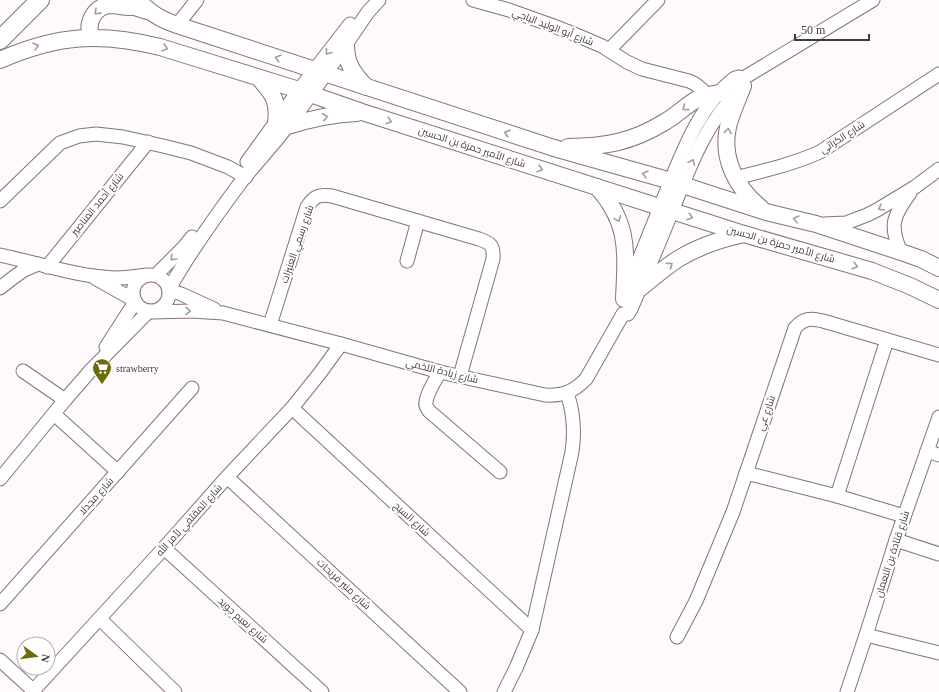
<svg xmlns="http://www.w3.org/2000/svg" width="939" height="692" font-family="'Times New Roman',Cairo,serif">
	<style>
		.lines { fill: none; stroke-linecap: round; stroke-linejoin: round }
		.minor-casing { stroke: #85717f; stroke-width: 15 }
		.major-casing { stroke: #85717f; stroke-width: 18 }
		.highway-casing { stroke: #85717f; stroke-width: 20 }
		.minor { stroke: #fff; stroke-width: 13 }
		.major { stroke: #fff; stroke-width: 16 }
		.highway { stroke: #fff; stroke-width: 18 }
		.oneway { stroke: #a09c9f }
		.labels { text-anchor: middle; dominant-baseline: central; stroke-width: 4; stroke-linejoin: round; paint-order: stroke }
		.street-label { font-size: 10px; fill: #41383f; stroke: #fff }
		.poi-label { font-size: 10px; fill: #41383f; stroke: #fff; text-anchor: start }
	</style>
	<rect width="100%" height="100%" fill="#fef9fc"/>
	<g class="lines">
		<defs>
			<g id="minor">
				<path d="M 473,0 L 509,10 L 551,25 L 574,34 L 602,46 L 627,62 L 642,69 L 689,81 C 697,84 702,89 707,95"/>
				<path d="M 177,25 L 197,0"/>
				<path d="M 609,50 L 658,0"/>
				<path d="M 742,79 L 873,0"/>
				<path d="M 247,162 L 299,90 L 350,24"/>
				<path d="M 735,178 C 764,171 793,164 820,152 L 939,74"/>
				<path d="M 0,201 L 60,143 L 79,136 L 96,134 L 123,137 L 163,146 L 191,153 L 228,167 L 246,177"/>
				<path d="M 824,224 L 846,223 L 867,215 L 877,210 L 915,187 L 939,169"/>
				<path d="M 901,252 C 889,226 893,216 910,193"/>
				<path d="M 0,255 C 39,263 77,277 117,278 C 127,278 137,276 147,275"/>
				<path d="M 407,261 L 418,221"/>
				<path d="M 47,267 L 148,142"/>
				<circle cx="151" cy="293" r="18"/>
				<path d="M 156,275 L 183,248 L 192,237"/>
				<path d="M 95,278 L 134,300"/>
				<path d="M 0,288 L 14,277 L 24,270 L 38,264"/>
				<path d="M 169,289 C 191,250 217,214 244,178 C 259,160 275,143 289,124 C 317,88 342,50 368,12 L 379,0"/>
				<path d="M 170,290 L 181,294 L 214,309"/>
				<path d="M 626,292 C 639,259 652,227 665,195 C 682,154 698,106 735,78 L 739,77 L 742,79"/>
				<path d="M 152,312 L 192,311 L 223,313 L 341,344 L 440,372 L 545,395 C 563,396 573,392 586,379 L 623,314"/>
				<path d="M 623,314 L 628,314 L 631,309 C 645,276 659,244 672,211 C 690,166 705,124 740,89"/>
				<path d="M 270,325 L 307,207 C 314,196 319,194 332,196 L 479,239 C 491,243 494,246 493,259 L 460,376"/>
				<path d="M 106,347 L 135,302"/>
				<path d="M 23,371 L 65,400"/>
				<path d="M 440,372 C 435,380 427,393 426,402 C 425,405 427,408 429,411 L 500,472"/>
				<path d="M 292,408 L 532,630"/>
				<path d="M 54,414 L 118,472"/>
				<path d="M 927,451 L 939,455"/>
				<path d="M 746,473 L 837,496 L 904,516"/>
				<path d="M 227,477 L 460,692"/>
				<path d="M 0,479 L 65,400 L 91,370 L 149,311"/>
				<path d="M 837,496 L 887,340"/>
				<path d="M 896,540 L 939,554"/>
				<path d="M 164,548 L 322,692"/>
				<path d="M 0,604 L 192,388"/>
				<path d="M 100,619 L 175,692"/>
				<path d="M 866,635 L 939,653"/>
				<path d="M 677,637 L 696,601 L 733,512 L 795,328 C 804,318 810,318 823,321 L 939,355"/>
				<path d="M 0,660 L 35,692"/>
				<path d="M 32,692 L 164,548 L 227,477 L 292,408 L 320,373 L 341,344"/>
				<path d="M 504,692 L 516,668 L 532,630 L 572,452 C 575,431 574,413 567,393"/>
				<path d="M 847,692 L 866,635 L 896,540 L 939,417"/>
			</g>
			<g id="major">
				<path d="M 139,1 C 149,13 162,20 177,25 L 554,148 L 664,179 L 766,212 L 816,224 L 901,252 L 921,259 L 939,268"/>
				<path d="M 91,37 C 86,23 94,6 111,5 C 117,5 124,7 130,7"/>
				<path d="M 346,44 C 346,64 353,73 366,87"/>
				<path d="M 0,60 C 57,35 100,32 160,47 L 299,90 L 362,112 L 744,234 L 872,271 L 910,286 L 939,300"/>
				<path d="M 259,78 C 273,94 279,101 276,123"/>
				<path d="M 743,86 C 738,99 731,114 728,127 C 721,159 737,189 761,208"/>
				<path d="M 288,126 C 310,119 333,114 357,113"/>
				<path d="M 568,147 C 604,147 632,142 663,123 C 676,116 686,105 699,98 C 705,95 713,94 720,93"/>
				<path d="M 597,187 C 630,223 626,253 624,299"/>
				<path d="M 639,289 C 652,279 664,268 678,259 C 699,246 721,239 744,234"/>
			</g>
			<g id="highway">
				<path d="M 116,0 L 147,10"/>
				<path d="M 0,40 L 40,0"/>
			</g>
		</defs>
		<!-- minor casing -->
		<use href="#minor" class="minor-casing"/>
		<!-- major casing -->
		<use href="#major" class="major-casing"/>
		<!-- highway casing -->
		<use href="#highway" class="highway-casing"/>
		<!-- minor -->
		<use href="#minor" class="minor"/>
		<!-- major -->
		<use href="#major" class="major"/>
		<!-- highway -->
		<use href="#highway" class="highway"/>
	</g>
	<!-- one-way arrows -->
	<defs><path id="oneway-chevron" d="M-2-3.5L2.5 0L-2 3.5" fill="none" stroke-width="1.6" stroke-linecap="round" stroke-linejoin="round"/></defs>
	<g class="oneway">
		<use href="#oneway-chevron" transform="translate(97 12) rotate(136)"/>
		<use href="#oneway-chevron" transform="translate(36 46) rotate(-16)"/>
		<use href="#oneway-chevron" transform="translate(165 48) rotate(17)"/>
		<use href="#oneway-chevron" transform="translate(328 52) rotate(127)"/>
		<use href="#oneway-chevron" transform="translate(278 58) rotate(-162)"/>
		<use href="#oneway-chevron" transform="translate(685 108) rotate(144)"/>
		<use href="#oneway-chevron" transform="translate(325 117) rotate(-10)"/>
		<use href="#oneway-chevron" transform="translate(389 121) rotate(18)"/>
		<use href="#oneway-chevron" transform="translate(728 131) rotate(-81)"/>
		<use href="#oneway-chevron" transform="translate(507 133) rotate(-162)"/>
		<use href="#oneway-chevron" transform="translate(692 162) rotate(-66)"/>
		<use href="#oneway-chevron" transform="translate(540 169) rotate(18)"/>
		<use href="#oneway-chevron" transform="translate(645 174) rotate(-164)"/>
		<use href="#oneway-chevron" transform="translate(881 208) rotate(150)"/>
		<use href="#oneway-chevron" transform="translate(690 217) rotate(18)"/>
		<use href="#oneway-chevron" transform="translate(618 219) rotate(69)"/>
		<use href="#oneway-chevron" transform="translate(796 219) rotate(-166)"/>
		<use href="#oneway-chevron" transform="translate(173 258) rotate(134)"/>
		<use href="#oneway-chevron" transform="translate(670 265) rotate(-36)"/>
		<use href="#oneway-chevron" transform="translate(855 266) rotate(16)"/>
		<use href="#oneway-chevron" transform="translate(188 311) rotate(1)"/>
	</g>
	<!-- icons -->
	<defs>
		<symbol id="supermarket-pin" viewBox="-11 -11 22 30"><path d="M0 17L-7.5 6A9.5 9.5 0 1 1 7.5 6Z" fill="#6d6b0a" stroke="#fff"/><path d="M-6-5.5h2.5l.6 2H6L4.5 2H-2.5L-4.4-4H-6ZM-1.5 3.2a1.3 1.3 0 1 0 .1 0ZM3 3.2a1.3 1.3 0 1 0 .1 0Z" fill="#fff"/></symbol>
	</defs>
	<g fill-rule="evenodd">
		<use href="#supermarket-pin" x="91" y="357" width="22" height="30"/>
	</g>
	<g class="labels">
		<!-- street labels -->
		<g class="street-label">
			<text transform="translate(553 27) rotate(21)">شارع أبو الوليد الباجي</text>
			<text transform="translate(842 137) rotate(-33)">شارع الكراثي</text>
			<text transform="translate(472 147) rotate(18)">شارع الأمير حمزة بن الحسين</text>
			<text transform="translate(97 204) rotate(-51)">شارع أحمد المناصير</text>
			<text transform="translate(297 244) rotate(-71)">شارع رسمي العنيزات</text>
			<text transform="translate(781 244) rotate(16)">شارع الأمير حمزة بن الحسين</text>
			<text transform="translate(442 371) rotate(14)">شارع زيادة اللخمي</text>
			<text transform="translate(766 413) rotate(-71)">شارع عي</text>
			<text transform="translate(96 496) rotate(-48)">شارع مجدلا</text>
			<text transform="translate(412 519) rotate(43)">شارع السيح</text>
			<text transform="translate(189 520) rotate(-48)">شارع المقتفي لأمر الله</text>
			<text transform="translate(892 554) rotate(-72)">شارع قتادة بن النعمان</text>
			<text transform="translate(344 584) rotate(43)">شارع منير فريحات</text>
			<text transform="translate(243 620) rotate(42)">شارع نعيم جويد</text>
		</g>
		<!-- poi labels -->
		<g class="poi-label">
			<text x="116" y="368">strawberry</text>
		</g>
	</g>
	<!-- north arrow -->
	<g transform="translate(36 656) rotate(104)"><circle r="19" fill="#ffffff" stroke="#b3afb2"/>
	<path d="M0-3L7 15L0 10L-7 15Z" fill="#6d6b0a"/>
	<text y="-6" font-size="11" font-weight="bold" text-anchor="middle" fill="#41383f">N</text>
	</g>
	<!-- scale -->
	<path d="M795 34v6h74v-6" fill="none" stroke="#41383f" stroke-width="2"/>
	<text x="801" y="34" font-size="12" fill="#41383f" stroke="#ffffff" stroke-width="3" paint-order="stroke">50 m</text>
</svg>
